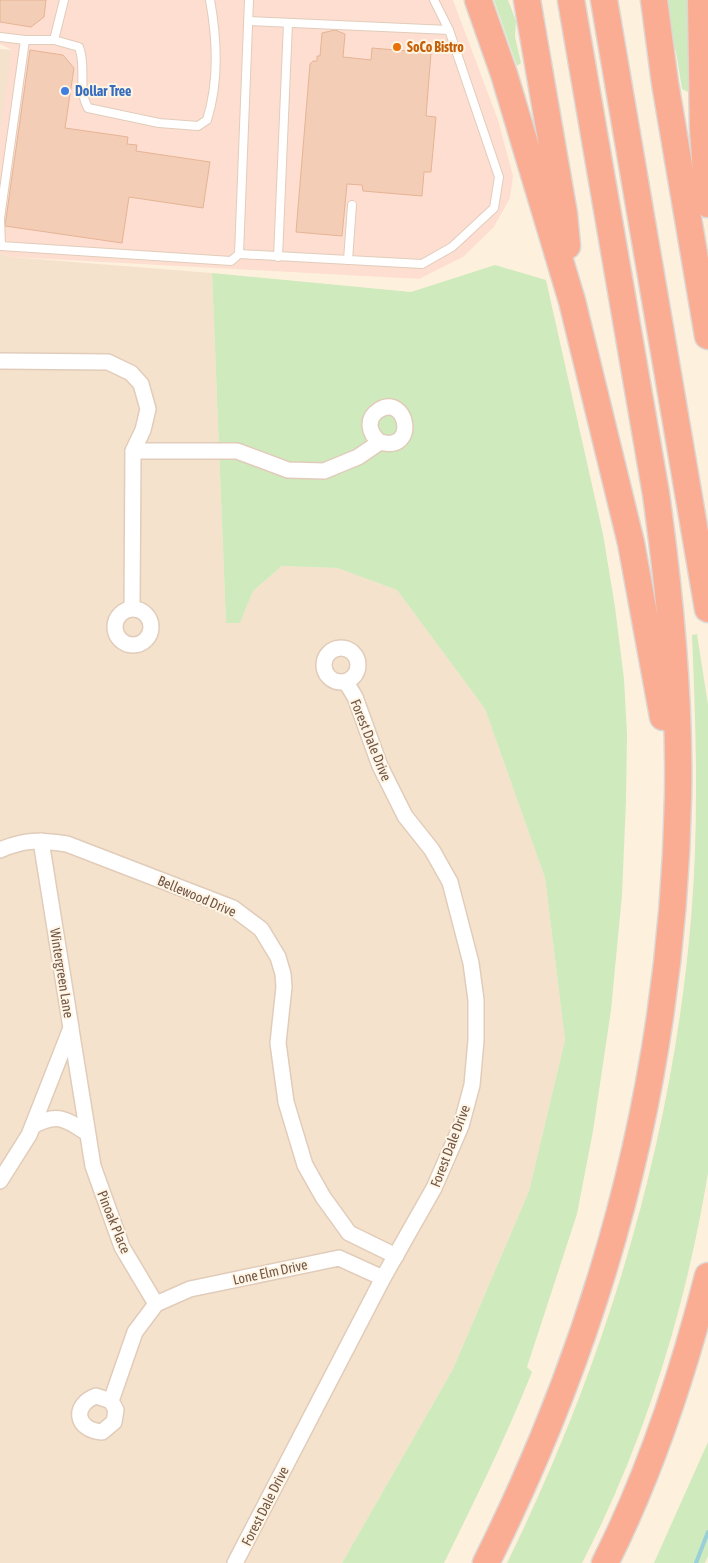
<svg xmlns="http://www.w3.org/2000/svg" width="708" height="1563" font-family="'Asap Condensed',sans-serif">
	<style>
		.residential { fill: #f5e2cc }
		.commercial { fill: #feded1 }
		.green { fill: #cfeabd }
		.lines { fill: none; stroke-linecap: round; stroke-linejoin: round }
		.stream { stroke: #99cfd8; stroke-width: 4 }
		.building { fill: #f3cdb5; stroke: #e6b495 }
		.service-casing { stroke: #e1ccba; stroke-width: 10 }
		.minor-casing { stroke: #e1ccba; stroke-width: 18 }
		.motorway-casing { stroke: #ddd6d3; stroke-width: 29 }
		.service { stroke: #fff; stroke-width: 8 }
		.minor { stroke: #fff; stroke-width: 15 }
		.motorway { stroke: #faad92; stroke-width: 26 }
		.food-dot { fill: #e8710a; stroke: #fff5e5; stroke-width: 2 }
		.shop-dot { fill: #3f7fe0; stroke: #fff5e5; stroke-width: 2 }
		.labels { text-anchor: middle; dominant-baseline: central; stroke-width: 4; stroke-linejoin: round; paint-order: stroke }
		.food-label { font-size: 14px; font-weight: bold; fill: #c56008; stroke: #fff5e5; text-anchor: start }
		.shop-label { font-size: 14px; font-weight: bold; fill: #366cbe; stroke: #fff5e5; text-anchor: start }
		.street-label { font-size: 14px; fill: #735646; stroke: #fff5e5 }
	</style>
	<rect width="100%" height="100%" fill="#fdf1de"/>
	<!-- residential -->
	<g class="residential">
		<path d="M 0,49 L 12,50 L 0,165 Z"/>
		<path d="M 0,253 L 11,257 L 212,273 L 226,623 L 240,623 L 253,591 L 282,566 L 337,568 L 397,590 L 485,709 L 545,878 L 565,1040 L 529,1191 L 453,1369 L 342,1563 L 0,1563 Z"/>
	</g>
	<!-- commercial -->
	<path class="commercial" d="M 0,0 L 453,0 L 498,120 L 513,176 L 510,198 L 494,227 L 463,257 L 419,279 L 11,257 L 0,253 L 0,134 L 12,50 L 0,44 Z"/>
	<!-- green -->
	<g class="green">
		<path d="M 494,0 L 508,0 L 516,21 L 515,37 L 521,63 L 517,66 Z"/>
		<path d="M 668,0 L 690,0 L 690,93 L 682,89 L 676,51 L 673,45 Z"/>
		<path d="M 495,265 L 546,280 L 603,534 L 615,607 L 624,679 L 627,734 L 626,801 L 622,895 L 611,1010 L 593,1131 L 577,1214 L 527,1367 L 532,1372 C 506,1437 475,1500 444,1563 L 342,1563 L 453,1369 L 529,1191 L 565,1040 L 545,878 L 485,709 L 397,590 L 337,568 L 282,566 L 253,591 L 240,623 L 226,623 L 212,273 L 411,292 Z"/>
		<path d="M 697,634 L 708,705 L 708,1173 C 686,1307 645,1442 582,1563 L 507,1563 C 606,1361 672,1144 691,919 C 699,825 696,729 692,635 Z"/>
		<path d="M 708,1442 L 708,1556 L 705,1563 L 654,1563 Z"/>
	</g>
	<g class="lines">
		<!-- stream -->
		<path class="stream" d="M 696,1563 L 708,1532"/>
	</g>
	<!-- building -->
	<g class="building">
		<path d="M 0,0 L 46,0 L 44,17 L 31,27 L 0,22 Z"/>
		<path d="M 335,30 L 345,34 L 343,57 L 371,60 L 372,48 L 431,53 L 426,116 L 436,117 L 431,172 L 424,172 L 422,196 L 363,191 L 362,185 L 347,184 L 342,236 L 296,232 L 310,64 L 313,61 L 317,61 L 317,56 L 320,56 L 322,33 Z"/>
		<path d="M 30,50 L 63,55 L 74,68 L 65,128 L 128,137 L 127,144 L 137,145 L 136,151 L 210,162 L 203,208 L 129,197 L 122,243 L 5,226 Z"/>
	</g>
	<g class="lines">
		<defs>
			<g id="service">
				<path d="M 434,0 L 449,30"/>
				<path d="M 0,37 L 25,40 L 54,40 L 64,0"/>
				<path d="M 25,40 L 0,218 L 1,246 L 231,261 L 239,254 L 249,0"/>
				<path d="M 54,40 L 79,47 C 87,68 77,88 88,108 L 159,123 L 198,126 L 207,120 C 219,82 217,38 210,0"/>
				<path d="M 239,254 L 422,264 L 452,247 L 494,208 L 499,177 L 449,30 L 249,21"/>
				<path d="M 278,257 L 288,23"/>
				<path d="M 348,260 L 352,205"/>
			</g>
			<g id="minor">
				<path d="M 0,361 L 108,362 L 131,373 L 141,384 L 148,409 L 143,430 L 133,451 L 132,607"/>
				<path d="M 133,451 L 237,451 L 288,470 L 324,471 L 358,457 L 380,442 C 419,453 407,393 379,410 C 365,419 369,434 380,442"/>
				<circle cx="133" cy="627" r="18"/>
				<circle cx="341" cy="665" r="17"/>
				<path d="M 0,850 C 25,839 40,840 67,844 L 233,908 L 261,929 L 278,957 L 283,974 L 284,987 L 278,1043 L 286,1102 L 305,1165 L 323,1197 L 349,1233 L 396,1256"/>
				<path d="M 71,1029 L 93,1166 L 122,1247 L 156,1304"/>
				<path d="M 33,1126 C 57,1112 66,1119 87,1133"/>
				<path d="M 0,1181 L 29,1135 L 71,1028 L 41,841"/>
				<path d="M 111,1401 L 96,1396 C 72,1405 75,1430 102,1432 L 114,1422 L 116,1410 L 111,1401 L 135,1332 L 156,1304 L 190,1289 L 339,1258 L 383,1278"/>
				<path d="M 235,1563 L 383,1278 L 434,1188 L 461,1126 L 472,1085 L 476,1040 L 476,1000 L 471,963 L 450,882 L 432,850 L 405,816 L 380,766 L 355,697 L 346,682"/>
			</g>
			<g id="motorway">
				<path d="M 478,0 L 504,74 L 572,301 L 631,543 L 663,717"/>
				<path d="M 527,0 L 564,214 L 567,246"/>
				<path d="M 604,0 L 708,609"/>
				<path d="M 654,0 L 665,83 L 708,336"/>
				<path d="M 701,0 L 703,128 L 708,204"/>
				<path d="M 486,1563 C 606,1323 673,1066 678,797 C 680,695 670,594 656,494 L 571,0"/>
				<path d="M 605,1563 C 651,1472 683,1374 708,1276"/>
			</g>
		</defs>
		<!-- service casing -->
		<use href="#service" class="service-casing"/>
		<!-- minor casing -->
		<use href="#minor" class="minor-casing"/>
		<!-- motorway casing -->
		<use href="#motorway" class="motorway-casing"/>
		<!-- service -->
		<use href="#service" class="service"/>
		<!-- minor -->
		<use href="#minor" class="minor"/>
		<!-- motorway -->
		<use href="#motorway" class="motorway"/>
	</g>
	<!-- markers -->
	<circle class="food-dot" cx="397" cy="47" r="5"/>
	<circle class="shop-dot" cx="65" cy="91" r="5"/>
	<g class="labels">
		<!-- food labels -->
		<g class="food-label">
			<text x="407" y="47">SoCo Bistro</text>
		</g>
		<!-- shop labels -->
		<g class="shop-label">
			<text x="75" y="91">Dollar Tree</text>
		</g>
		<!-- street labels -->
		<g class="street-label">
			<text transform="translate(371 740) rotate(68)">Forest Dale Drive</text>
			<text transform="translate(197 896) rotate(23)">Bellewood Drive</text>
			<text transform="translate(62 973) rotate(81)">Wintergreen Lane</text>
			<text transform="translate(450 1146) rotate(-69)">Forest Dale Drive</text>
			<text transform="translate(114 1222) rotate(68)">Pinoak Place</text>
			<text transform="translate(270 1272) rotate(-12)">Lone Elm Drive</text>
			<text transform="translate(265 1506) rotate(-63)">Forest Dale Drive</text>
		</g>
	</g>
</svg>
